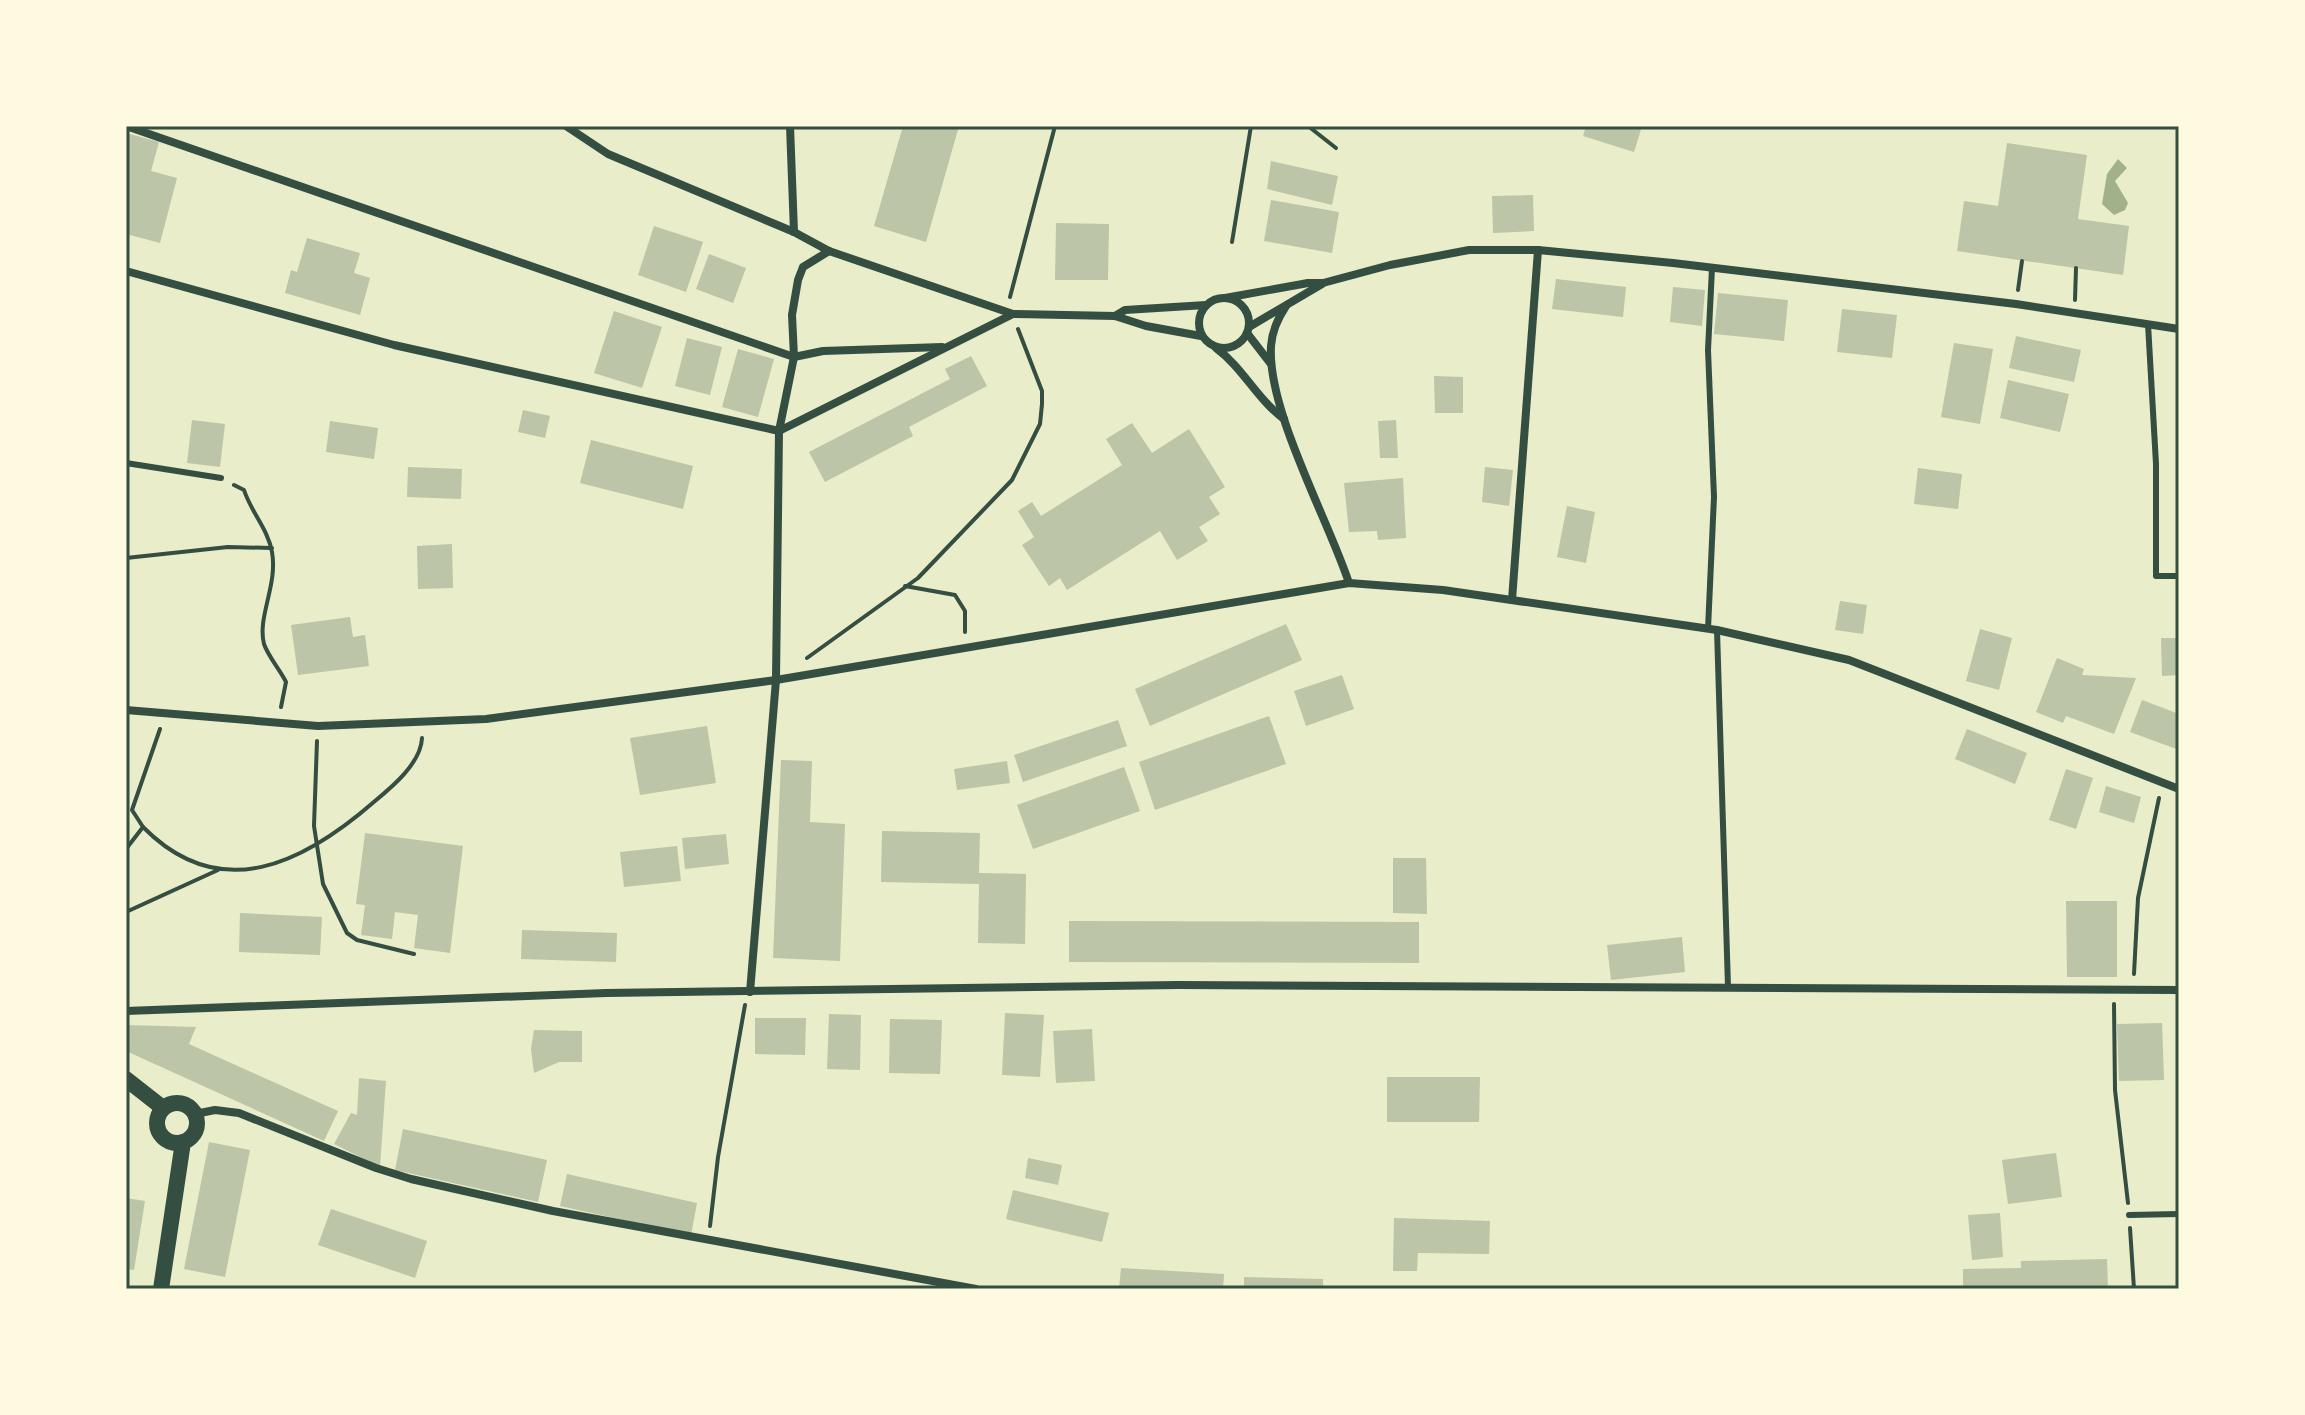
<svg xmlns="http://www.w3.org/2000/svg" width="2305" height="1415" font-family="'Nunito Sans',sans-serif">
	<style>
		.water { fill: #a3b18a }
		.building { fill: #bcc5a7 }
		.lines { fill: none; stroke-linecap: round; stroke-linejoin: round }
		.path { stroke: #344e41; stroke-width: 4 }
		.service { stroke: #344e41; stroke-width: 6 }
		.minor { stroke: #344e41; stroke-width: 8 }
		.secondary { stroke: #344e41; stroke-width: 16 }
		.neatline { fill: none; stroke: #344e41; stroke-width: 3 }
	</style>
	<rect width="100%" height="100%" fill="#e9edc9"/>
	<!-- water -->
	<path class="water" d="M 2118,159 L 2127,168 L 2115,181 L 2128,203 L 2125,210 L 2114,215 L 2102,204 L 2107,174 Z"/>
	<!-- building -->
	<g class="building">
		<path d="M 903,126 L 959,126 L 926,242 L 874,226 Z"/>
		<path d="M 1586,126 L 1642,126 L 1634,152 L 1583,136 Z"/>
		<path d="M 126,133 L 159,142 L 151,171 L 177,178 L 160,243 L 126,234 Z"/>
		<path d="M 2007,143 L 2087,155 L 2078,219 L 2129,226 L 2123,275 L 1957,251 L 1964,201 L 1998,206 Z"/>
		<path d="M 1271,161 L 1338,176 L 1332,205 L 1267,189 Z"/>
		<path d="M 1533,195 L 1534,231 L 1493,233 L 1492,196 Z"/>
		<path d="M 1271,200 L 1339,212 L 1332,253 L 1264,241 Z"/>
		<path d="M 1056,223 L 1109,224 L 1108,280 L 1055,280 Z"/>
		<path d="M 654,226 L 703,242 L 686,292 L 638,275 Z"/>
		<path d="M 307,238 L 360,253 L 354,273 L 370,278 L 360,315 L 285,293 L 291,270 L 297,272 Z"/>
		<path d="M 709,254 L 746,268 L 733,303 L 696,289 Z"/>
		<path d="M 1556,279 L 1626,287 L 1623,317 L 1552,309 Z"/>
		<path d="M 1673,287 L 1705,290 L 1702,326 L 1670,322 Z"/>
		<path d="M 1718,293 L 1788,300 L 1784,341 L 1714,334 Z"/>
		<path d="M 1842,309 L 1897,315 L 1892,358 L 1837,352 Z"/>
		<path d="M 614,311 L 662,327 L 642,388 L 594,373 Z"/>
		<path d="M 2016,336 L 2081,350 L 2074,382 L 2009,368 Z"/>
		<path d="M 687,338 L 722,347 L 710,395 L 675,386 Z"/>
		<path d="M 1954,343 L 1993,349 L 1980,424 L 1941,417 Z"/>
		<path d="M 738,349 L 774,359 L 758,417 L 722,407 Z"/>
		<path d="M 971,356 L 987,386 L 909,427 L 913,436 L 825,482 L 809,452 L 950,379 L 945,369 Z"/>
		<path d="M 1434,376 L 1463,377 L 1463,413 L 1435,413 Z"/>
		<path d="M 2008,380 L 2069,394 L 2060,432 L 2000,418 Z"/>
		<path d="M 523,410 L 550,416 L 545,438 L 518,432 Z"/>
		<path d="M 192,420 L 225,424 L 220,467 L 187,463 Z"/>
		<path d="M 1396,420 L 1398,458 L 1380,458 L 1378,421 Z"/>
		<path d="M 330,421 L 378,428 L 374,459 L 326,452 Z"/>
		<path d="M 1132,423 L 1152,453 L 1189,429 L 1225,487 L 1209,497 L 1220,514 L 1199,527 L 1208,541 L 1177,560 L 1160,531 L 1067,590 L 1060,578 L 1049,586 L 1022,545 L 1034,537 L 1018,511 L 1032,502 L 1041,516 L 1122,465 L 1106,439 Z"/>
		<path d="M 591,440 L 693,466 L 683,509 L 580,483 Z"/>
		<path d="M 408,467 L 462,469 L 461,499 L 407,497 Z"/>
		<path d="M 1485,467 L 1513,470 L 1509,506 L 1482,502 Z"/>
		<path d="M 1918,468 L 1962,474 L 1958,509 L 1914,504 Z"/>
		<path d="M 1403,478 L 1406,538 L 1378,540 L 1377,531 L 1349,532 L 1344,483 Z"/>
		<path d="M 1567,506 L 1595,512 L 1586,563 L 1557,557 Z"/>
		<path d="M 452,544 L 453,588 L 418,589 L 417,546 Z"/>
		<path d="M 1840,601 L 1867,605 L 1863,634 L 1835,630 Z"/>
		<path d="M 350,617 L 353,637 L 365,635 L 369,666 L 298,675 L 291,625 Z"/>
		<path d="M 1286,624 L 1302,660 L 1150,726 L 1135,689 Z"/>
		<path d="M 1980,629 L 2012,638 L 1999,690 L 1966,681 Z"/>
		<path d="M 2161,638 L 2179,638 L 2179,675 L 2162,676 Z"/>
		<path d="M 2057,658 L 2084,669 L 2082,675 L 2136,678 L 2114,734 L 2066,716 L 2063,723 L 2036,712 Z"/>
		<path d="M 1342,675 L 1354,709 L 1306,726 L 1294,691 Z"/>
		<path d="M 2142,700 L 2179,714 L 2179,750 L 2130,732 Z"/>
		<path d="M 1269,716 L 1286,764 L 1155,810 L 1139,762 Z"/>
		<path d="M 1118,720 L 1127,746 L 1023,782 L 1014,755 Z"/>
		<path d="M 707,726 L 716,783 L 640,795 L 630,738 Z"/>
		<path d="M 1967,729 L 2027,753 L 2015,784 L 1955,759 Z"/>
		<path d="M 781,760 L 812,761 L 810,822 L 845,824 L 840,961 L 773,958 Z"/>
		<path d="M 1007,761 L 1010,783 L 957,790 L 954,769 Z"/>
		<path d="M 1124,767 L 1140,811 L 1033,849 L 1017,805 Z"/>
		<path d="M 2066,769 L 2093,778 L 2076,829 L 2049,820 Z"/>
		<path d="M 2106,786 L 2141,797 L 2134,823 L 2099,812 Z"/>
		<path d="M 882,831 L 980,833 L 979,873 L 1026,874 L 1025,944 L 978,943 L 979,884 L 881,882 Z"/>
		<path d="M 365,833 L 463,846 L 450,953 L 414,948 L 418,915 L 395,912 L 392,939 L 361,935 L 365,905 L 356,904 Z"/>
		<path d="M 726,834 L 729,864 L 685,869 L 682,838 Z"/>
		<path d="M 677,846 L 681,881 L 624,887 L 620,852 Z"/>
		<path d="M 1393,858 L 1426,858 L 1427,914 L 1393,913 Z"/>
		<path d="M 2066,901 L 2117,901 L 2117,977 L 2067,977 Z"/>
		<path d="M 240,913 L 322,917 L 320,955 L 239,952 Z"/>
		<path d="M 1069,921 L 1419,922 L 1419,963 L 1069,962 Z"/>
		<path d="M 522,930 L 617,933 L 616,962 L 521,959 Z"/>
		<path d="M 1682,937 L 1685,972 L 1611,980 L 1607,945 Z"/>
		<path d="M 1005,1013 L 1044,1015 L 1040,1077 L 1002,1075 Z"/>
		<path d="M 829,1014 L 861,1015 L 860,1070 L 827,1069 Z"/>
		<path d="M 755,1018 L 806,1018 L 805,1055 L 755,1054 Z"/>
		<path d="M 890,1019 L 942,1020 L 940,1074 L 889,1073 Z"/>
		<path d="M 2162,1023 L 2164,1080 L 2119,1081 L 2117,1024 Z"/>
		<path d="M 126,1025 L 196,1027 L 189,1044 L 338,1111 L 324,1141 L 126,1051 Z"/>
		<path d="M 1092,1029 L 1095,1081 L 1056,1083 L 1053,1031 Z"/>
		<path d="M 534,1030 L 582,1031 L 582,1062 L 559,1062 L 534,1073 L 531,1049 Z"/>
		<path d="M 1387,1077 L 1480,1077 L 1479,1122 L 1387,1122 Z"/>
		<path d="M 359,1078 L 386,1081 L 380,1167 L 334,1144 L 351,1113 L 357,1115 Z"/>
		<path d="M 403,1129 L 547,1160 L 538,1202 L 395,1170 Z"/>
		<path d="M 209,1142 L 250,1150 L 225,1277 L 184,1269 Z"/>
		<path d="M 2056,1153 L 2062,1197 L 2008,1204 L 2002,1160 Z"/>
		<path d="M 1028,1158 L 1062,1165 L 1058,1185 L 1025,1178 Z"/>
		<path d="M 567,1174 L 697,1203 L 691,1235 L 560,1206 Z"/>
		<path d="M 1013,1190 L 1109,1213 L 1102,1242 L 1006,1219 Z"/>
		<path d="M 126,1198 L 145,1201 L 134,1270 L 126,1269 Z"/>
		<path d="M 331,1209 L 427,1241 L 415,1278 L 318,1245 Z"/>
		<path d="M 2000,1213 L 2003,1257 L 1972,1260 L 1968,1215 Z"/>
		<path d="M 1394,1218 L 1490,1221 L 1489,1254 L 1418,1253 L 1417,1271 L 1393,1271 Z"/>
		<path d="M 2107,1259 L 2108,1289 L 1963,1289 L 1963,1269 L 2021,1268 L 2021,1261 Z"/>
		<path d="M 1121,1268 L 1224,1274 L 1223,1289 L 1119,1289 Z"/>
		<path d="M 1244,1277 L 1323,1279 L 1323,1289 L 1244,1289 Z"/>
	</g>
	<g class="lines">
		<!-- path -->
		<g class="path">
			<path d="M 1308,126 L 1336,148"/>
			<path d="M 1232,242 L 1251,126"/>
			<path d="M 2018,290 L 2022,261"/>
			<path d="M 1010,297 L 1055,126"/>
			<path d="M 2075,300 L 2076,268"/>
			<path d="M 234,485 L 244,490 C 251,512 268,529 272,552 C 278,585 257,617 264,644 C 268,656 280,670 286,682 L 281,707"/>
			<path d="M 126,558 L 228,547 L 272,548"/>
			<path d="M 905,586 L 955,595 L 965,611 L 965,632"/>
			<path d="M 807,658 L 918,578 L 1012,480 L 1040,424 L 1042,404 L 1042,391 L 1018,329"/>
			<path d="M 317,741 L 314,826 L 323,884 L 347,933 L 357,940 L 414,954"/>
			<path d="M 143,827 C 221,906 304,863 375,801 C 392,787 421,763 422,738"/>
			<path d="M 126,849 L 143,827 L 132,810 L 160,729"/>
			<path d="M 126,912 L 218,870"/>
			<path d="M 2134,974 L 2138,898 L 2159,798"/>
			<path d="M 2114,1004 L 2115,1090 L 2128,1203"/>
			<path d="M 710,1226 L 718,1157 L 745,1005"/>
			<path d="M 2130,1228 L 2134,1289"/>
		</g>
		<!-- service -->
		<g class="service">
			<path d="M 2148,324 L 2156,464 L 2156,576 L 2179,576"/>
			<path d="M 126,463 L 221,478"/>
			<path d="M 1708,629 L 1714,497 L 1708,350 L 1712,268"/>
			<path d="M 1717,630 L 1728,987"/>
			<path d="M 2129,1215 L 2179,1214"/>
		</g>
		<!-- minor -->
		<g class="minor">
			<path d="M 126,126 L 794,357 L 823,351 L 942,347"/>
			<path d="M 566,126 L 608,154 L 794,232 L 829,251 L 1013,314"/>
			<path d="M 790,126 L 794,232"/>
			<path d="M 126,271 L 394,345 L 779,431 L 1013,314 L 1115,316 L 1146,326 L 1201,336"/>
			<circle cx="1224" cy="323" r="25"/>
			<path d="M 1225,298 L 1308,283 L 1323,283 L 1390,265 L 1469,250 L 1538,250 L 1673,263 L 2016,304 L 2179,329"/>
			<path d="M 1286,306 C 1278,318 1272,331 1271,346 C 1267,410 1328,519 1349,583"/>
			<path d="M 1115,316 L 1125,310 L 1206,305"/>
			<path d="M 1249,327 L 1322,284"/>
			<path d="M 1247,333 L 1271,364"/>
			<path d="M 1216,348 C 1243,368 1257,399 1284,419"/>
			<path d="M 1512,600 L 1538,250"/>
			<path d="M 126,710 L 318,726 L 486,719 L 776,680 L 1349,583 L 1443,590 L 1717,630 L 1849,660 L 2179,789"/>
			<path d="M 750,992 L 776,680 L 779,431 L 794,357 L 792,315 L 798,280 L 803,267 L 829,251"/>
			<path d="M 126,1011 L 606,993 L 1178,985 L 2179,990"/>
			<path d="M 195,1114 L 215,1110 L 239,1113 L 376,1168 L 411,1179 L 553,1211 L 976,1289"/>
		</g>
		<!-- secondary -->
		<g class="secondary">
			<path d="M 126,1079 L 163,1108"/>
			<circle cx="177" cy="1123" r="20"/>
			<path d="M 161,1289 L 183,1142"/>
		</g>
	</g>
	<!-- border -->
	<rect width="2305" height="1415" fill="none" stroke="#fefae0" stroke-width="256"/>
	<rect x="128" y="128" width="2049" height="1159" class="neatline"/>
</svg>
